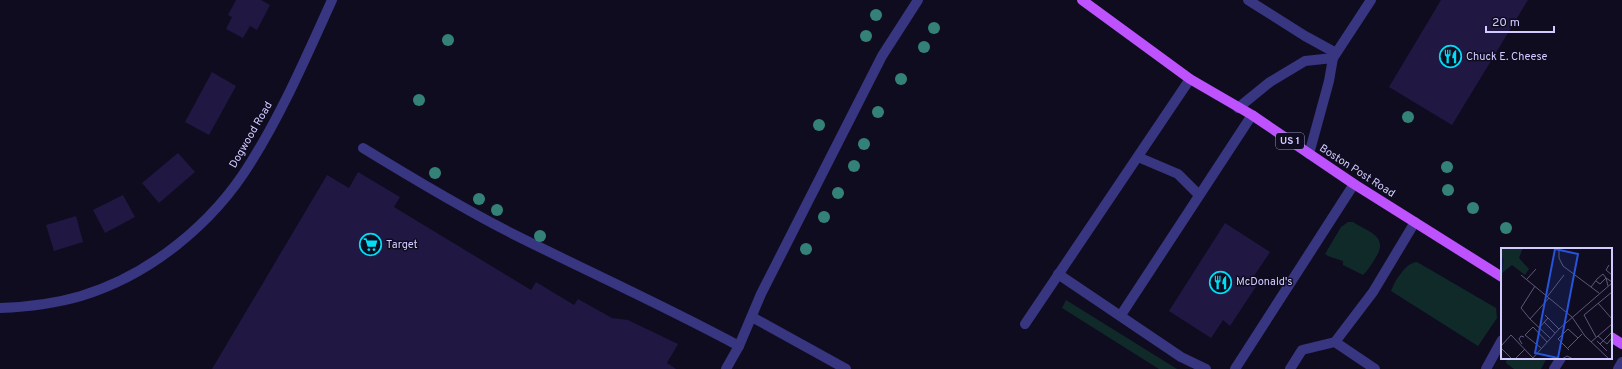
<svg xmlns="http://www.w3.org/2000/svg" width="1622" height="369" font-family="Overpass,sans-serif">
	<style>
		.green { fill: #0f2a29 }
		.building { fill: #201742 }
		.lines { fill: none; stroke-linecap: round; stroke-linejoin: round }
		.service { stroke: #383581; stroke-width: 10 }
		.tertiary { stroke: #383581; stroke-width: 10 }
		.primary { stroke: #be52ff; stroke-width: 10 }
		.tree { fill: #348277 }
		.labels { text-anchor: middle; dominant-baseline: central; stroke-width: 3; stroke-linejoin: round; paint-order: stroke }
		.shield { fill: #0f0c20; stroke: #9792bc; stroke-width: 1 }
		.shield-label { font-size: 10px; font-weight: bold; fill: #d1cbff }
		.poi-label { font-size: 11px; fill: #d1cbff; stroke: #0f0c20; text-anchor: start }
		.street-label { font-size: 11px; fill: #d1cbff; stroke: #0f0c20 }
		.inset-river { fill: none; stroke: #091e42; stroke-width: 2 }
		.inset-road { fill: none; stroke: #5d5879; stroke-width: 1 }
		.view { fill: #2654da; fill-opacity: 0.15; stroke: #2654da; stroke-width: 2 }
		.inset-edge { fill: none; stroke: #d1cbff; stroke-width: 2 }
	</style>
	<rect width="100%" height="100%" fill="#0f0c20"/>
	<!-- green -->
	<g class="green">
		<path d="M 1348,222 L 1353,222 C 1368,232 1389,236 1376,257 C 1372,264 1368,270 1363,275 L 1343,265 L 1343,261 L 1328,256 L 1325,254 L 1341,227 Z"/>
		<path d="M 1417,262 L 1496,308 L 1497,318 L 1478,346 L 1391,291 C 1394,282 1406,262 1417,262 Z"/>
		<path d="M 1066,300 L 1177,369 L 1159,369 L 1062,308 Z"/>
		<path d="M 1507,358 L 1547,358 L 1541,369 L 1514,369 L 1506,363 Z"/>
	</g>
	<!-- building -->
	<g class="building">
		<path d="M 236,0 L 261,0 L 270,5 L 257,30 L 250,26 L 243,38 L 226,29 L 232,17 L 228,15 Z"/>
		<path d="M 1441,0 L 1528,0 L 1452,125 L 1389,87 Z"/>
		<path d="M 212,72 L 236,86 L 209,135 L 185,122 Z"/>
		<path d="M 178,153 L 195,172 L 159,203 L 142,183 Z"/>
		<path d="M 358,172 L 400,197 L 394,207 L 531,290 L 536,282 L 574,305 L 578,299 L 612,318 L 628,320 L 678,344 L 667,363 L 676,369 L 212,369 L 327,175 L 349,188 Z"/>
		<path d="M 123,195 L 135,217 L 105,233 L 93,210 Z"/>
		<path d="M 76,216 L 83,242 L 54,251 L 46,225 Z"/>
		<path d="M 1225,223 L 1270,252 L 1252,279 L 1257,285 L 1230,326 L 1223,320 L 1211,338 L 1169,311 Z"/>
	</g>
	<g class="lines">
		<!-- service -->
		<g class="service">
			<path d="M 1248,0 L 1305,36 L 1336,53"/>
			<path d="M 1333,58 L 1371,0"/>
			<path d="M 1238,108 L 1270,82 L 1305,61 L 1333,58 L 1329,81 L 1309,154"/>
			<path d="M 363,148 C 412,178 462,208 513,234 C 589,272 665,306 739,346"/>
			<path d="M 1138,157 L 1178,174 L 1199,195"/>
			<path d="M 1058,274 L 1181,357 L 1206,369"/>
			<path d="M 1121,315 L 1252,115"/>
			<path d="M 752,317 L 846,369"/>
			<path d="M 1025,324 L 1190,79"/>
			<path d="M 1335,342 L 1375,369"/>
			<path d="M 726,369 L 739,346 L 761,294 L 882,56 L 918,0"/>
			<path d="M 1235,369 L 1354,184"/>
			<path d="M 1290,369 L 1302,350 L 1335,342 L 1373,292 L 1415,222"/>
			<path d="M 1486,369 L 1502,340"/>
			<path d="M 1554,369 L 1561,358"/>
			<path d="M 1618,369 L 1622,362"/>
		</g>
		<!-- tertiary -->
		<path class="tertiary" d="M 0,308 C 27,307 54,304 81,296 C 150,275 213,224 251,162 C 283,111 307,55 332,0"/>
		<!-- primary -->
		<g class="primary">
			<path d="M 1082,0 L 1190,79 L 1252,115 L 1354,184 L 1502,277"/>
			<path d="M 1611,337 L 1622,344"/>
		</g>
	</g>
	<!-- trees -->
	<g class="tree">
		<circle cx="876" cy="15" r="6"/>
		<circle cx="934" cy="28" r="6"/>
		<circle cx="866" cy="36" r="6"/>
		<circle cx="448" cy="40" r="6"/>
		<circle cx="924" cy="47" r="6"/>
		<circle cx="901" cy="79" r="6"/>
		<circle cx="419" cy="100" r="6"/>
		<circle cx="878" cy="112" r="6"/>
		<circle cx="1408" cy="117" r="6"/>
		<circle cx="819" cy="125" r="6"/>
		<circle cx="864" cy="144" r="6"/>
		<circle cx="854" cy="166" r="6"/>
		<circle cx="1447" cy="167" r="6"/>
		<circle cx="435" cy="173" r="6"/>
		<circle cx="1448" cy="190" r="6"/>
		<circle cx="838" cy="193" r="6"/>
		<circle cx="479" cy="199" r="6"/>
		<circle cx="1473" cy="208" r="6"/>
		<circle cx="497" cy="210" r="6"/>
		<circle cx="824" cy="217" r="6"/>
		<circle cx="1506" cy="228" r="6"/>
		<circle cx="540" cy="236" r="6"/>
		<circle cx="806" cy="249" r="6"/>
	</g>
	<!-- icons -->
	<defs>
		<symbol id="restaurant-ring" viewBox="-11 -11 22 22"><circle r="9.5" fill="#0f0c20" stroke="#00def6" stroke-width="1.5"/><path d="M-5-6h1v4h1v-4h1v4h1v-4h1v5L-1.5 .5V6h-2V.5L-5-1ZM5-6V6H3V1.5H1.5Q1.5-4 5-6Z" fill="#00def6"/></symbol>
		<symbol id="supermarket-ring" viewBox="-11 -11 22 22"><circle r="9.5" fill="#0f0c20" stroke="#00def6" stroke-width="1.5"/><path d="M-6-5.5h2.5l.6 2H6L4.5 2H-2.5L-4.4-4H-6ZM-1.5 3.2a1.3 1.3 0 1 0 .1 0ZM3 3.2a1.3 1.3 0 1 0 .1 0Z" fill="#00def6"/></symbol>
	</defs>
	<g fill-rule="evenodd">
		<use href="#restaurant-ring" x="1438" y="44" width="25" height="25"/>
		<use href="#supermarket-ring" x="358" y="232" width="25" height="25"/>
		<use href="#restaurant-ring" x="1208" y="270" width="25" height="25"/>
	</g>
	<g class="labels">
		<!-- shield labels -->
		<rect class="shield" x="1276" y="133" width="28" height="16" rx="3"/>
		<g class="shield-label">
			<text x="1290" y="141">US 1</text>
		</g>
		<!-- poi labels -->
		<g class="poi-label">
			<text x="1466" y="57">Chuck E. Cheese</text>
			<text x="386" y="245">Target</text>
			<text x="1236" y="282">McDonald's</text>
		</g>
		<!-- street labels -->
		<g class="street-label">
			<text transform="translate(251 135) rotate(-60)">Dogwood Road</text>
			<text transform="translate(1357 171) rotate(33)">Boston Post Road</text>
		</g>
	</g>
	<!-- overview -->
	<g transform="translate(1501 248)">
		<rect width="111" height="111" fill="#0f0c20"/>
		<path d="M 0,0 L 22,0 L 18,10 L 28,21 L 24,27 L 11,17 L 0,26 Z" fill="#0f2a29"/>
		<path class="inset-river" d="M 0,29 L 2,10"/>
		<path class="inset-road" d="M 58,0 L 58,10 L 62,18 L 98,45M 108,17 L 105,22 L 111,27M 20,27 L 71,69 L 84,88 L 108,111M 26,31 L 35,21M 107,38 L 105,30 L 111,34M 90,39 L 96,31 L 102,26 L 105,30 L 99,36 L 95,33M 46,49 L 63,27M 48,50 L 29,71 L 49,90M 97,55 L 111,71M 44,67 L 58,81M 29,71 L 20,60 L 34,38M 43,74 L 54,85M 38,80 L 47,70M 97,88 L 106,96 L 111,90M 95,89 L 83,67 L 111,44M 57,91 L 67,81 L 77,90M 57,91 L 68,102M 96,93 L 106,103M 90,94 L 111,76M 21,96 L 18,91 L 20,88 L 23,89M 99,96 L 111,84M 0,98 L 10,87 L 32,110M 0,100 L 11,111M 40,100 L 24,87 L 32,79 L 46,94M 67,100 L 81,86M 14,111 L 24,101M 31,111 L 58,81 L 111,35M 61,111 L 66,108 L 72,111"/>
		<path class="view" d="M 54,1 L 77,6 L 57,110 L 34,105 Z"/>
		<rect width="111" height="111" class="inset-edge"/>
	</g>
	<!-- scale -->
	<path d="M1486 26v6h68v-6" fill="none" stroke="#d1cbff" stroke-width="2"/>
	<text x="1492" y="26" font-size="12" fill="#d1cbff" stroke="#0f0c20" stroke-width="3" paint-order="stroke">20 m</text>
</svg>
